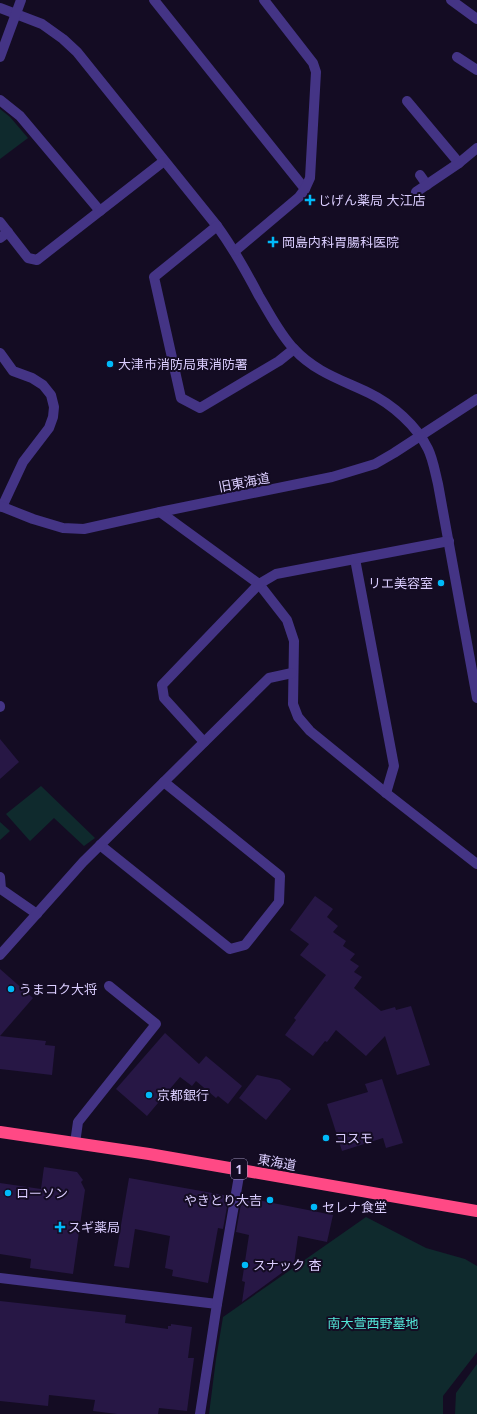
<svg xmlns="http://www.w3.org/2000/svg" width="477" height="1414" font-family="'Open Sans','Noto Sans JP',sans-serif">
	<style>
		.green { fill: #0f2a2d }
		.building { fill: #271745 }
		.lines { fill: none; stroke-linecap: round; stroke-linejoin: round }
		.minor { stroke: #443485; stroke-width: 10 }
		.highway { stroke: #ff4985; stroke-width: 12 }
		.poi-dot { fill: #00baf9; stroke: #140c23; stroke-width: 1.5 }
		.labels { text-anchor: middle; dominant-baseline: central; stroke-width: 4; stroke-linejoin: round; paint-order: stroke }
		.shield { fill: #140c23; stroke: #9f94bd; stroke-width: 1 }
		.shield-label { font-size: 12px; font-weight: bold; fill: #dbceff }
		.poi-label { font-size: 13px; fill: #dbceff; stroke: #140c23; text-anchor: start }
		.street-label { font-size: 13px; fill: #dbceff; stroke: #140c23 }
		.park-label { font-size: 13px; fill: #53e6d8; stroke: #140c23 }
	</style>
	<rect width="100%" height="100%" fill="#140c23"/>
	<!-- green -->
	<g class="green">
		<path d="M 0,109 L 10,117 L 28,138 L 0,159 Z"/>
		<path d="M 41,786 L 95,838 L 84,846 L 54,818 L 30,841 L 6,814 Z"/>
		<path d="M 0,822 L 10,831 L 0,840 Z"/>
		<path d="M 366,1217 L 426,1248 L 465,1259 L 477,1266 L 477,1352 L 443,1396 L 443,1414 L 209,1414 L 216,1359 L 223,1317 Z"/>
		<path d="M 477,1364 L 477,1414 L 455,1414 L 456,1393 Z"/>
	</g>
	<!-- building -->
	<g class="building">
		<path d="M 0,739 L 19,762 L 0,779 Z"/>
		<path d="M 315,896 L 333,909 L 327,917 L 338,926 L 333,932 L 346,941 L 343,946 L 355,954 L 350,960 L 359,966 L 354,972 L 362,977 L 354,988 L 381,1011 L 395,1007 L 396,1010 L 411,1006 L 430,1065 L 397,1075 L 385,1036 L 366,1056 L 336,1030 L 327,1042 L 325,1041 L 313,1056 L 285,1035 L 296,1020 L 294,1018 L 326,975 L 300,955 L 309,944 L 290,930 Z"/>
		<path d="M 0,969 L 33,998 L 0,1036 Z"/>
		<path d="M 165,1033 L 199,1064 L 206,1056 L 242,1086 L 228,1104 L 218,1096 L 216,1098 L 196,1081 L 192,1086 L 180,1077 L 147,1116 L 116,1089 Z"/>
		<path d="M 0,1036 L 46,1041 L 45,1045 L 55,1046 L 52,1075 L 0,1069 Z"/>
		<path d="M 257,1075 L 280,1080 L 291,1089 L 266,1120 L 239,1098 Z"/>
		<path d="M 382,1079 L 403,1143 L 386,1148 L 383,1138 L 342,1151 L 327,1104 L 368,1092 L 365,1084 Z"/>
		<path d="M 44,1167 L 77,1172 L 83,1180 L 81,1182 L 85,1190 L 73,1274 L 30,1268 L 31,1259 L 0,1254 L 0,1183 L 41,1189 Z"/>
		<path d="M 129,1178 L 229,1196 L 223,1229 L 218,1228 L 208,1283 L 172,1276 L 173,1270 L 165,1268 L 170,1236 L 135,1229 L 129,1268 L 114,1266 Z"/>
		<path d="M 242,1198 L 248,1200 L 248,1198 L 333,1215 L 327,1242 L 298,1236 L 294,1264 L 242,1302 L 245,1282 L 242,1281 L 249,1235 L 236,1232 Z"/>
		<path d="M 0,1301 L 126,1315 L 125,1323 L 168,1329 L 168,1326 L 171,1326 L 171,1324 L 192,1327 L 188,1358 L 194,1358 L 187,1411 L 159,1408 L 158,1414 L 117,1414 L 93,1411 L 95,1400 L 49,1395 L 48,1406 L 0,1401 Z"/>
	</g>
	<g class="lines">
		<!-- minor -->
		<g class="minor">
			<path d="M 154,0 L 305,189"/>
			<path d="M 451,0 L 477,19"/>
			<path d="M 0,8 L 42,24 L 63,39 L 77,52 L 217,226 C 233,248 246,271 259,296 C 270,314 279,333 294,349 C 315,372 342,380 369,393 C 392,404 417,426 428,449 C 433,459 435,472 438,484 L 477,698"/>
			<path d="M 0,57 L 21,0"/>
			<path d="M 457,57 L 477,70"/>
			<path d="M 0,100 L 20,116 L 100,211"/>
			<path d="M 407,101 L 459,163"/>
			<path d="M 420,175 L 427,185"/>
			<path d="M 416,192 L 459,163 L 477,148"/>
			<path d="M 0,222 L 28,258 L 37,260 L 164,161"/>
			<path d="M 217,226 L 154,277 L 181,398 L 200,408 L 279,361 L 294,349"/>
			<path d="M 0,238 L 8,232"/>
			<path d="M 235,251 L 299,197 L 305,189 L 310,178 L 316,72 L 313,63 L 264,0"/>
			<path d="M 0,353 L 13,371 L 32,378 L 43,385 L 51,395 L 54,407 L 53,417 L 49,428 L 23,462 L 2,507"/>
			<path d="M 0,506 L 33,519 L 63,528 L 84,529 L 160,512 L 332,477 L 375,464 L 394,453 L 477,399"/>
			<path d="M 160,512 L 259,584 L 287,620 L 294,641 L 293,704 L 298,717 L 310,731 L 386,793 L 477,864"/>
			<path d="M 355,559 L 394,766 L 386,793"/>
			<path d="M 0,706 L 0,707"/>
			<path d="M 204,742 L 164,698 L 162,685 L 259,584 L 276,574 L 449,541"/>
			<path d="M 100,845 L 230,949 L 245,945 L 279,902 L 280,876 L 164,782"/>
			<path d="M 0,877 L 1,889 L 37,914"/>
			<path d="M 0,955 L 83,862 L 269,678 L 292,673"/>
			<path d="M 75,1143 L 78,1122 L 156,1024 L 109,986"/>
			<path d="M 0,1278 L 217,1304"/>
			<path d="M 200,1414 L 217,1304 L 240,1170"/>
		</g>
		<!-- highway -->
		<path class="highway" d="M 0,1132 L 149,1154 L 477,1211"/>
	</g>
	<!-- markers -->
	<g class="poi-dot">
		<path d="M308 194h4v4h4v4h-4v4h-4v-4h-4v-4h4z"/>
		<path d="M271 236h4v4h4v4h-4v4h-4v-4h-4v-4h4z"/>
		<circle cx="110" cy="364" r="4"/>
		<circle cx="441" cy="583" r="4"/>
		<circle cx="11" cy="989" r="4"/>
		<circle cx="149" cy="1095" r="4"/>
		<circle cx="326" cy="1138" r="4"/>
		<circle cx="8" cy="1193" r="4"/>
		<circle cx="270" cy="1200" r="4"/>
		<circle cx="314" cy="1207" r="4"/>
		<path d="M58 1221h4v4h4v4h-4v4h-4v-4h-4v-4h4z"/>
		<circle cx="245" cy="1265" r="4"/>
	</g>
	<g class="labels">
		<!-- shield labels -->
		<rect class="shield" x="231" y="1159" width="16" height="20" rx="3"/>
		<g class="shield-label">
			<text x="239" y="1169">1</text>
		</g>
		<!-- poi labels -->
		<g class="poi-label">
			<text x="318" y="200">じげん薬局 大江店</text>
			<text x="282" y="242">岡島内科胃腸科医院</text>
			<text x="118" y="364">大津市消防局東消防署</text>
			<text x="433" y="583" text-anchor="end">リエ美容室</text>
			<text x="19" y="989">うまコク大将</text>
			<text x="157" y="1095">京都銀行</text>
			<text x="334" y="1138">コスモ</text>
			<text x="16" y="1193">ローソン</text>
			<text x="262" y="1200" text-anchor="end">やきとり大吉</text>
			<text x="322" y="1207">セレナ食堂</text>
			<text x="68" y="1227">スギ薬局</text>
			<text x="253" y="1265">スナック 杏</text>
		</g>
		<!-- street labels -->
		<g class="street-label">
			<text transform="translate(244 482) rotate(-11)">旧東海道</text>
			<text transform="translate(277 1162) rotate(10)">東海道</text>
		</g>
		<!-- park labels -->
		<g class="park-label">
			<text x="373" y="1323">南大萱西野墓地</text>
		</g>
	</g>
</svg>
